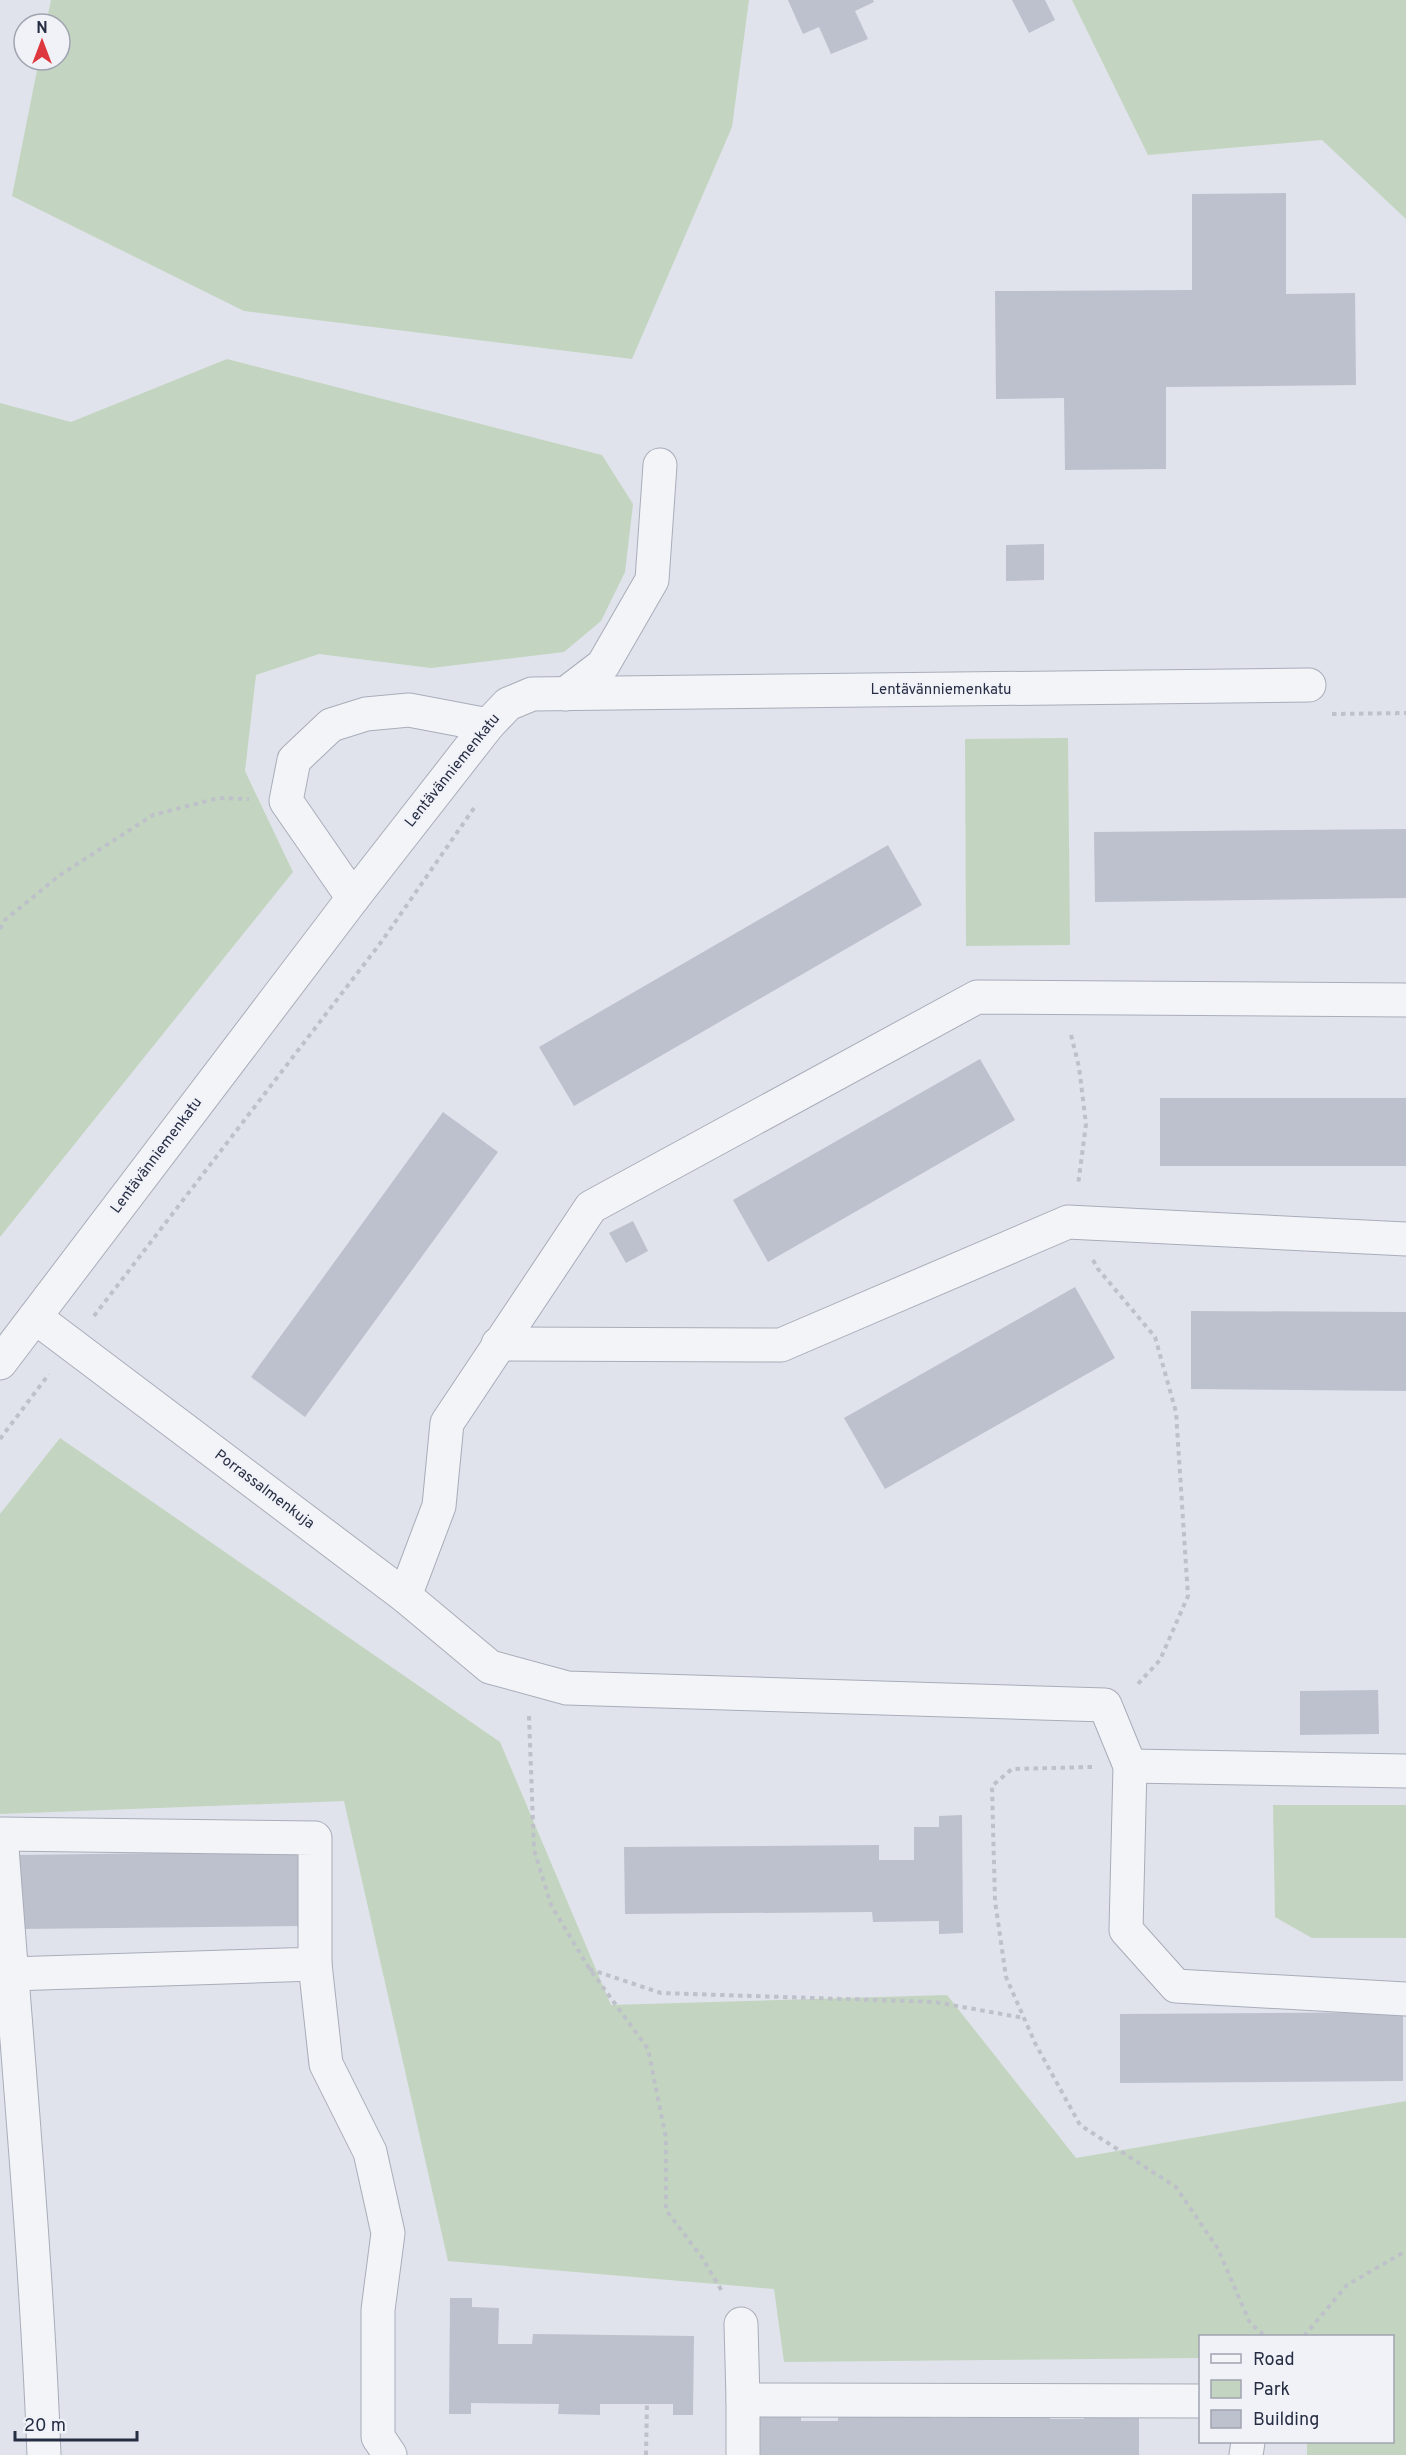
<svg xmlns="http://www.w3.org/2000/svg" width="1406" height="2455" font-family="Overpass,sans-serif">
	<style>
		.green { fill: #c3d5c0 }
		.building { fill: #bdc1ce }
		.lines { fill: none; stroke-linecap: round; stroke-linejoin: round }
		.minor-casing { stroke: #a8adb9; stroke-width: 35 }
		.path { stroke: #bec1c9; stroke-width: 4; stroke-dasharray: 4.5 4.5; stroke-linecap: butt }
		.minor { stroke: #f3f4f8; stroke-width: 33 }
		.labels { text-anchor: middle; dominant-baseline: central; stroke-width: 4.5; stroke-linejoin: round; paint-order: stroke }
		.street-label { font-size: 15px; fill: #272e44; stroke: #f0f2f8 }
	</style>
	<rect width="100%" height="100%" fill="#e0e3eb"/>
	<!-- green -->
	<g class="green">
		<path d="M 51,0 L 749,0 L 732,127 L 632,359 L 244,311 L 12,196 L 39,60 L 60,60 L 60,24 L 46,24 Z"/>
		<path d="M 1072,0 L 1406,0 L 1406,219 L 1322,140 L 1148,155 Z"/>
		<path d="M 227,359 L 602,455 L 633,504 L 625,572 L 601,621 L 564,652 L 431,668 L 319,654 L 256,675 L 245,771 L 293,872 L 0,1237 L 0,403 L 71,422 Z"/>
		<path d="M 1068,738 L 1070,945 L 966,946 L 965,739 Z"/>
		<path d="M 60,1438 L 500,1742 L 611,2005 L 947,1995 L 1076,2158 L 1406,2101 L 1406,2455 L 1307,2455 L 1307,2442 L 1392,2442 L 1392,2336 L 1200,2336 L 1200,2358 L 784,2362 L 774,2289 L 448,2261 L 344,1801 L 0,1814 L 0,1514 Z"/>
		<path d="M 1273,1805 L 1406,1805 L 1406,1938 L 1312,1938 L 1275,1917 Z"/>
	</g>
	<!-- building -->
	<g class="building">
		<path d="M 788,0 L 873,0 L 874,2 L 855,11 L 868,39 L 831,54 L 819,27 L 803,34 Z"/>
		<path d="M 1012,0 L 1045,0 L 1055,20 L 1029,33 Z"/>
		<path d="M 1286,193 L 1286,294 L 1355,293 L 1356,385 L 1166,387 L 1166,469 L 1065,470 L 1064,398 L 996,399 L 995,291 L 1192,290 L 1192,194 Z"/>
		<path d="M 1044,544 L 1044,580 L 1006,581 L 1006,545 Z"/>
		<path d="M 1406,829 L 1406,898 L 1095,902 L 1094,832 Z"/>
		<path d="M 888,845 L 922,905 L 574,1106 L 539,1047 Z"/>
		<path d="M 980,1059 L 1015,1120 L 768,1262 L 733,1200 Z"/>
		<rect x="1160" y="1098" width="246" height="68"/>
		<path d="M 443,1112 L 498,1152 L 305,1417 L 251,1377 Z"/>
		<path d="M 633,1221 L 648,1251 L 626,1263 L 609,1233 Z"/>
		<path d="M 1075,1287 L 1115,1358 L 885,1489 L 844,1418 Z"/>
		<path d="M 1191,1311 L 1406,1312 L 1406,1391 L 1191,1389 Z"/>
		<path d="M 1378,1690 L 1379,1734 L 1300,1735 L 1300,1691 Z"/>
		<path d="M 962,1815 L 963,1933 L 939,1934 L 939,1921 L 873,1922 L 872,1912 L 625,1914 L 624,1847 L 879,1845 L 879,1860 L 914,1860 L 914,1827 L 939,1827 L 939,1816 Z"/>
		<path d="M 300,1851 L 301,1926 L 19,1929 L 20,1855 Z"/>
		<path d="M 1403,2012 L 1403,2081 L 1120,2083 L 1120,2014 Z"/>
		<path d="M 450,2298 L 472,2298 L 472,2307 L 499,2308 L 498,2344 L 532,2344 L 533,2334 L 694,2336 L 693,2415 L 673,2415 L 673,2404 L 600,2404 L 600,2415 L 558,2414 L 559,2404 L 471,2403 L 471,2414 L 449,2414 Z"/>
		<path d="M 969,2406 L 1049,2406 L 1050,2419 L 1084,2419 L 1084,2411 L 1139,2411 L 1139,2455 L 751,2455 L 751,2408 L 801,2408 L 801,2421 L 838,2421 L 838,2411 L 931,2411 L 931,2418 L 969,2418 Z"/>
	</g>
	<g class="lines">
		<defs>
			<g id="minor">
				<path d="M 565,694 L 603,665 L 652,580 L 660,465"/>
				<path d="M 353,898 L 286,801 L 294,760 L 331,725 L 366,714 L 409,710 L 488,725"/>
				<path d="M 35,1317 L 405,1596 L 490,1667 L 567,1688 L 1105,1705 L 1130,1766 L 1126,1930 L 1176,1986 L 1406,1999"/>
				<path d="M 498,1344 L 781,1345 L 1068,1222 L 1406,1239"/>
				<path d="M 0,1363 L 353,898 L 488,725 L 508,704 L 532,694 L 1309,685"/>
				<path d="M 405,1596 L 439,1506 L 447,1423 L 591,1207 L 977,997 L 1406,1000"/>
				<path d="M 1130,1766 L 1406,1771"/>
				<path d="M 315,1964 L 326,2064 L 370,2152 L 388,2233 L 378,2310 L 378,2437 L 390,2455"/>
				<path d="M 11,1974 L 315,1964 L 315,1838 L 1,1834 C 16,2041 36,2248 44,2455"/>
				<path d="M 741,2324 L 743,2400 L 1200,2401"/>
				<path d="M 743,2455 L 743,2400"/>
				<path d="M 1246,2455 L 1248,2442"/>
			</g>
		</defs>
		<!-- minor casing -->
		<use href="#minor" class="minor-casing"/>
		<!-- path -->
		<g class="path">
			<path d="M 1332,714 L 1406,713"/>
			<path d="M 0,929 L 5,920 L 60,875 L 153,815 L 219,798 L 249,799"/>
			<path d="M 1071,1035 L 1079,1067 L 1086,1124 L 1078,1185"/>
			<path d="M 1093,1260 L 1098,1269 L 1155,1337 L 1176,1412 L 1188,1596 L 1160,1660 L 1136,1686"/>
			<path d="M 94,1316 L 382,941 L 474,808"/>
			<path d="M 0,1439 L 49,1374"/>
			<path d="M 529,1716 L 534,1850 L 551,1905 L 589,1968 L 648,2049 L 666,2138 L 666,2210 L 703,2259 L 723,2293"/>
			<path d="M 1092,1767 L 1012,1769 L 992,1786 L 995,1901 L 1006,1977 L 1035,2043 L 1080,2125 L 1176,2187 L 1218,2249 L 1250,2323 L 1265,2336"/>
			<path d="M 589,1969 L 661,1993 L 935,2002 L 1024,2018"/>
			<path d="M 1304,2336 L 1347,2285 L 1406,2251"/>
			<path d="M 646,2455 L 647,2404"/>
		</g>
		<!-- minor -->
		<use href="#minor" class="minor"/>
	</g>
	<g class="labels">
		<!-- street labels -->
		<g class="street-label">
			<text x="941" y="690">Lentävänniemenkatu</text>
			<text transform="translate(453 771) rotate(-51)">Lentävänniemenkatu</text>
			<text transform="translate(157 1156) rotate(-53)">Lentävänniemenkatu</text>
			<text transform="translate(264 1490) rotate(37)">Porrassalmenkuja</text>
		</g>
	</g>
	<!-- legend -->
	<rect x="1199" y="2335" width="195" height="108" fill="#f0f2f8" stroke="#a0a4b0" stroke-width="1.5"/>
	<rect x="1211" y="2354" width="30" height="9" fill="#f3f4f8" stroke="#a0a4b0" stroke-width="1.5"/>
	<text x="1253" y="2365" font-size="18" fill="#272e44">Road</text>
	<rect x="1211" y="2380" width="30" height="18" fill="#c3d5c0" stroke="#a0a4b0" stroke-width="1.5"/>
	<text x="1253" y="2395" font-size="18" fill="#272e44">Park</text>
	<rect x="1211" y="2410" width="30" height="18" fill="#bdc1ce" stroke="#a0a4b0" stroke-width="1.5"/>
	<text x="1253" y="2425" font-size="18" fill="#272e44">Building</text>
	<!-- north arrow -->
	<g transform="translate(42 42)"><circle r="28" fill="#f0f2f8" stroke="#a0a4b0" stroke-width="1.5"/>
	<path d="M0-4.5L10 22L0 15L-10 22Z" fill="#dc383e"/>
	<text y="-9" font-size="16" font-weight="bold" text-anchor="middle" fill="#272e44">N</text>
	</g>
	<!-- scale -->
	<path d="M15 2431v9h122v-9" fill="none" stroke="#272e44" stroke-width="3"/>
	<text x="24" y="2431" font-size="18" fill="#272e44" stroke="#f0f2f8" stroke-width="4.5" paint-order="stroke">20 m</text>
</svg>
